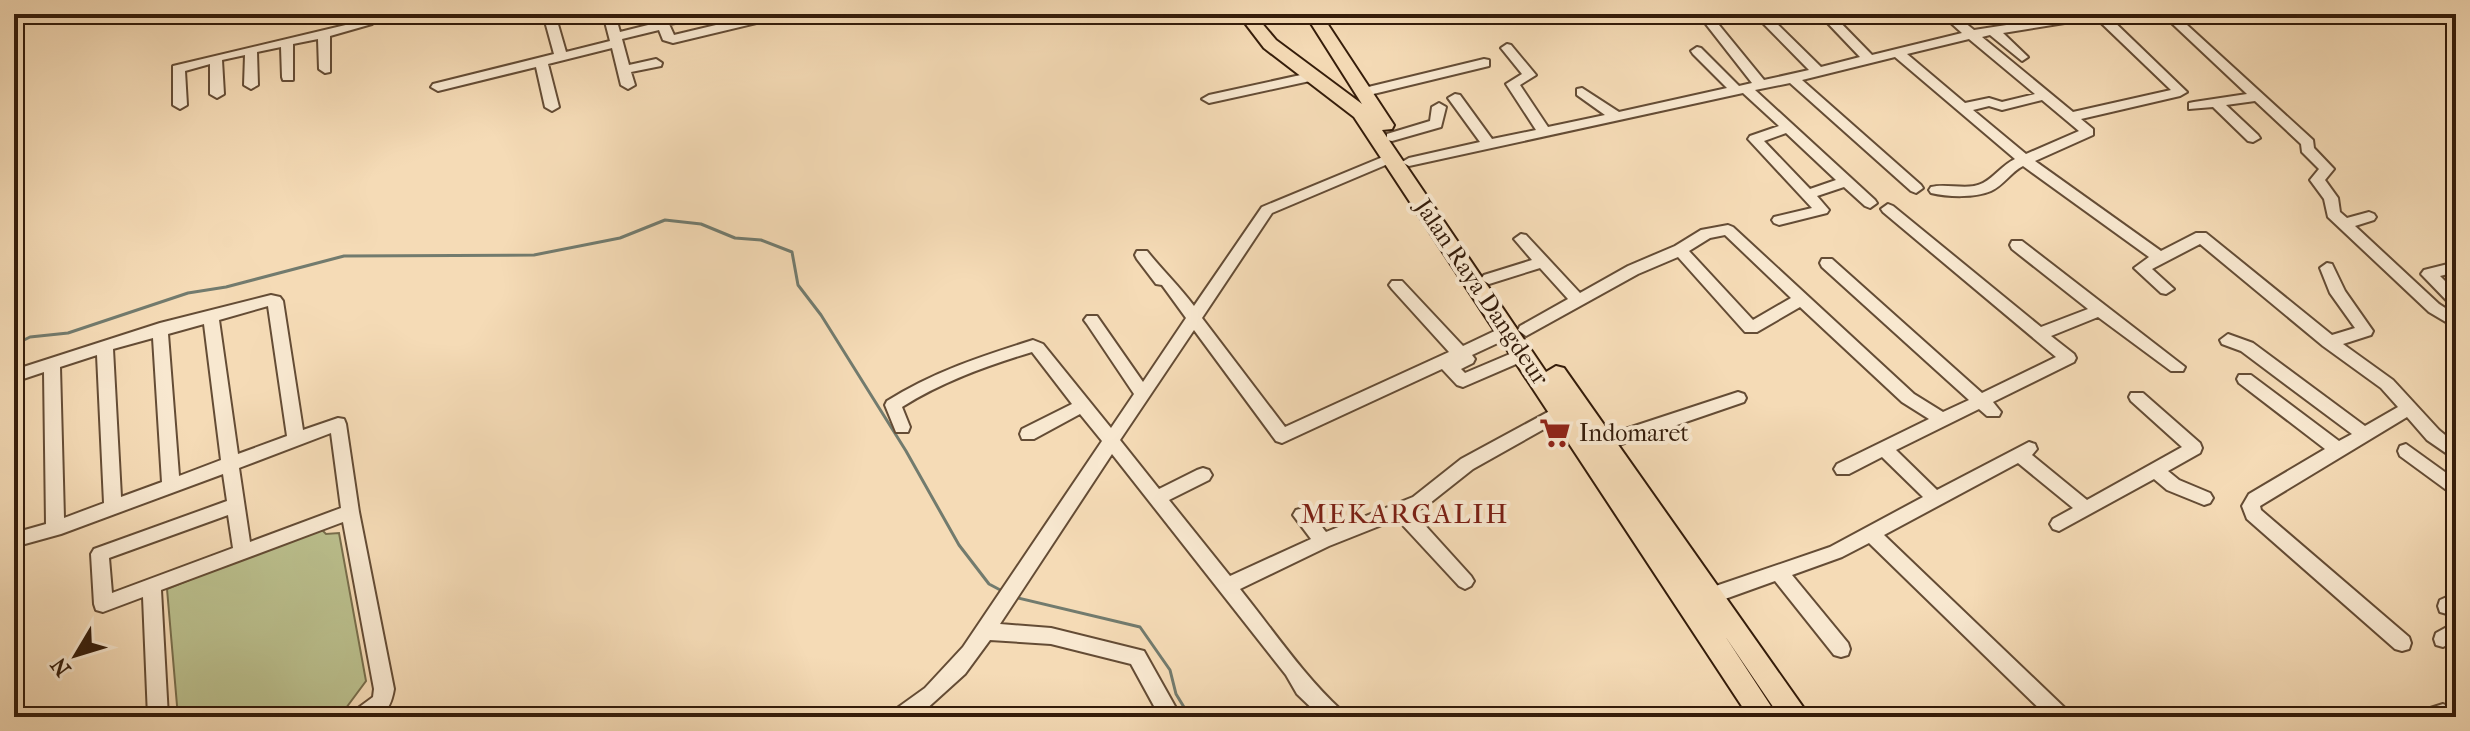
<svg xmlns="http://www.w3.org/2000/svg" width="2470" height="731" font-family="'IM FELL French Canon',serif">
<rect width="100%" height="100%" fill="#f5dbb6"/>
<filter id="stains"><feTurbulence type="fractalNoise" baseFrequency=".0025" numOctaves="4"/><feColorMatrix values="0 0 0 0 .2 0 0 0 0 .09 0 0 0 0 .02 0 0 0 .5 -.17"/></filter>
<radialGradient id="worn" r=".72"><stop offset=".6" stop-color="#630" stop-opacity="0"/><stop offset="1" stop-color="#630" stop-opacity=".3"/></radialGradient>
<polygon fill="#bbc08e" stroke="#786e4c" stroke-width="2" points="319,527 326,534 339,533 366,681 346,708 327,717 178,717 167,589"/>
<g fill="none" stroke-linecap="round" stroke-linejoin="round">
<g stroke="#727b6e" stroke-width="3">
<polyline points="14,345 30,337 68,333 188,293 226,287 344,256 534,255 620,238 665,220 701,224 735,238 761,240 792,252 798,285 821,315 906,451 959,545 989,584 1004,592"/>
<polyline points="1014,597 1140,627 1170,670 1176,694 1190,717"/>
<polyline points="2443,717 2456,713"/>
</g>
<defs>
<g id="minor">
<polygon points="335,14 349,14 343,18"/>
<polygon points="362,14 374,14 372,24 330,36 330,72 325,73 319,69 318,39 293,44 293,80 283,80 282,77 281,47 257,52 258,85 251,89 244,85 245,55 222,60 224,94 217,98 210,94 210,64 185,71 187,105 180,109 173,105 173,66 354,23 362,19"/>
<polygon points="543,14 555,14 566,52 610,41 603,14 615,14 620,32 656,23 654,14 666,14 667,17 694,14 694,20 669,24 674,35 762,14 784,14 782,17 673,43 663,40 659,30 622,39 629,65 656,59 662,63 661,66 631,72 635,85 628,89 621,85 612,48 548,64 559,107 552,111 545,107 536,67 438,91 431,87 433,84 554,54"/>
<polygon points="631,14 653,14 647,18 632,19"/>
<path d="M1698 14H1710L1764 80 1809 70 1754 14H1767L1821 67 1860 57 1819 14H1832L1872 55 1962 33 1941 14H1954L1974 30 2077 14H2106L2187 92 2180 96 2081 119 2093 129V135L2035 161 2161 251 2196 233H2206L2332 335 2355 328 2330 293 2320 268 2327 263 2332 264 2345 291 2373 331 2371 335 2343 344 2393 380 2439 430 2456 444V460L2427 440 2407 417 2260 506 2261 510 2409 637 2411 643 2409 649 2402 651 2395 649 2247 519 2242 506 2249 494 2325 449 2239 383 2237 379 2239 375H2251L2339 441 2352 434 2241 351 2222 344 2220 340 2228 334 2253 343 2365 426 2398 407 2381 388 2323 346 2200 244 2152 269 2174 289 2166 294 2161 293 2134 268 2149 257 2023 166C2011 172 2004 185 1991 191 1975 198 1948 197 1931 193L1929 190 1931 187C1947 183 1968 191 1983 183 1995 177 2002 165 2015 159L1895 57 1802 80 1921 185 1923 188 1916 193 1911 191 1790 83 1755 90 1875 200 1877 203 1870 208 1865 206 1844 187 1817 196 1829 210 1827 213 1779 225 1774 223 1772 220 1774 217 1812 208 1748 139 1750 136 1779 126 1743 93 1409 166 1402 162 1409 158 1480 142 1448 98 1455 94 1460 95 1492 139 1536 130 1506 84 1522 74 1501 48 1507 44 1511 45 1536 75 1520 85 1548 127 1605 115 1577 95V89L1582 88 1619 112 1727 88 1693 54 1691 51 1697 47 1701 48 1739 86 1752 83ZM2096 18 2171 90 2073 112 1982 37 1990 35 2022 61 2028 57 2003 33ZM1969 39 2035 94 2002 102 1989 98 1965 103 1907 54ZM2042 100 2079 131 2026 154 1973 110 1989 106 2002 110ZM1786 133 1836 180 1810 189 1764 141Z"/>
<polygon points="2162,14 2175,14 2313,140 2314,148 2334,169 2325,180 2338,198 2340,212 2347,218 2369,212 2374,214 2376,217 2374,220 2355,226 2439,304 2456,315 2456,328 2429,312 2328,217 2324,199 2310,180 2319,169 2302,152 2301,144 2255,101 2226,105 2258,135 2260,138 2253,142 2248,141 2213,107 2189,109 2189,103 2194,102 2247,94"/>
<polygon points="1484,59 1489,60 1489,66 1365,96 1358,92 1360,89"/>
<polygon points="1314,72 1320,76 1319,79 1209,103 1202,99 1209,95"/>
<polygon points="1439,103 1446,107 1441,127 1392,141 1387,140 1387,134 1430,121 1432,107"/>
<path d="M1390 154 1395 155 1397 158 1395 161 1272 213 1202 318 1285 427 1449 352 1392 289 1389 285 1392 281H1402L1463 346 1503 327H1515L1517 331 1515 335 1472 355 1475 359 1473 363 1461 369 1465 373 1524 348 1530 350 1532 354 1530 358 1463 387 1457 385 1442 369 1282 443 1276 441 1194 330 1120 440 1159 489 1197 470 1203 468 1209 470 1212 475 1209 480 1169 500 1230 576 1311 539 1293 515 1296 510C1310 505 1318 522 1326 532L1413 497 1461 459 1557 407H1569L1571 411 1569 415 1473 469 1425 507 1413 512 1471 576 1474 581 1471 586 1465 589 1459 586 1397 519 1329 546 1240 589C1273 630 1303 675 1342 711L1345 717H1321L1297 694 1286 675 1112 454 1000 624 1051 628 1144 651 1181 717H1160L1131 664 1051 644 990 640 965 674 923 712 916 717H890L893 711 925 688 963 647 1102 441 1080 414 1034 439H1022L1020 434 1022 429 1072 404 1032 352C986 366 942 382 902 407L910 427 908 432H896L885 405 887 401C933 372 982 356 1033 340L1043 344 1111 428 1134 394 1087 324 1084 320 1087 316H1097L1143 382 1186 318 1162 285 1156 284 1137 259 1135 255 1137 251H1147C1163 271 1179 286 1194 306L1262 207Z"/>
<path d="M1888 204 1893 206 2041 327 2088 309 2012 249 2010 245 2012 241H2022L2185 367 2183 371H2171L2098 317 2051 336 2074 354 2076 358 2074 362 1993 402 2001 412 1999 416H1987L1979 409 1896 450 1937 490 2029 442 2035 444 2037 449 2032 455 2087 500 2182 447 2131 401 2129 397 2131 393H2143L2200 443 2202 448 2200 453 2168 471 2179 480 2210 493 2213 498 2210 503 2204 505 2167 490 2154 479 2059 531 2053 529 2050 524 2053 519 2073 508 2018 463 1884 535 2068 711 2071 717H2048L1869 543 1842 557 1792 575 1848 643 1850 649 1848 655 1841 657 1834 655 1775 581 1711 604 1704 602 1702 596 1704 590 1830 547 1923 497 1882 457 1849 474H1837L1834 469 1837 464 1929 419 1902 402 1800 307 1757 332H1745L1678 257 1638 274 1526 336 1518 330 1520 326 1568 299 1540 268 1489 284 1481 279 1484 275 1532 260 1514 239 1521 234 1526 235 1580 293 1628 266 1675 246 1701 230 1728 225 1733 227 1914 394 1943 412 1969 400 1822 267 1820 263 1822 259H1832L1982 393 2056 357 1883 212 1881 209ZM1725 235 1791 298 1753 320 1689 251 1710 238Z"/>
<polygon points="2456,262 2456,272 2440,276 2456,292 2456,306 2451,305 2421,274 2424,270"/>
<path d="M271 295 280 297 283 301 303 430 338 418 344 419 346 424 359 512 394 689C389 719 377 717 351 717L354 711 373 697 374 689 343 522 161 590 168 717H148L143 597 103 612 96 610 94 604 91 554 94 549 227 501 223 474 61 534 14 547V533L46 524 44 372 14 382V370L160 323ZM268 306 287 436 238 454 219 320ZM204 324 221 460 179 476 168 334ZM153 338 162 482 121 497 113 349ZM97 355 104 503 64 518 60 367ZM331 433 341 508 250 542 239 468ZM228 515 233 548 112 593 109 558Z"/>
<polygon points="1738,392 1744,394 1746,398 1744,402 1604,450 1598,448 1596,443 1598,438"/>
<polygon points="2406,444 2456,480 2456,497 2400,456 2398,451 2400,446"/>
<polygon points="2456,593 2456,610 2447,614 2440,612 2438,606 2440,600"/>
<polygon points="2456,622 2456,640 2443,647 2436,645 2434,639 2436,633"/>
<polygon points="2443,704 2450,707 2453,713 2451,717 2418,717 2421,711"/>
</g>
<polygon id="highway" points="1238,14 1254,14 1276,40 1362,104 1305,14 1321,14 1394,125 1392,129 1382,130 1546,372 1556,366 1564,368 1810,717 1780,717 1725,636 1778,717 1749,717 1354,117 1264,48"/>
</defs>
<use href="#minor" stroke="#644c35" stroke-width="4"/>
<use href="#highway" stroke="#341c0a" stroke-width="4"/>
<use href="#minor" fill="#f8e8d0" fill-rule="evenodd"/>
<use href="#highway" fill="#f5dbb6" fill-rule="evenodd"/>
</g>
<defs>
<symbol id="supermarket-bare" viewBox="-9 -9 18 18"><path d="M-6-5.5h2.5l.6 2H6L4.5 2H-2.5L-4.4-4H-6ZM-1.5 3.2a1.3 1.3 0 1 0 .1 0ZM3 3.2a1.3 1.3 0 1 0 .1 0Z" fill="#8f2418" stroke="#f8e8d0" stroke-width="2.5" paint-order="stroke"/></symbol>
</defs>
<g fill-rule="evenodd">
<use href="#supermarket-bare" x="1533" y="411" width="44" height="44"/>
</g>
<g text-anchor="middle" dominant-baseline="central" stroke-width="8" stroke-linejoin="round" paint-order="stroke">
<g font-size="24" fill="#341c0a" stroke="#f8e8d0">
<text transform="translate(1482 292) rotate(56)">Jalan Raya Dangdeur</text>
</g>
<g font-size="24" fill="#341c0a" stroke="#f8e8d0" text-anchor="start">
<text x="1579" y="433">Indomaret</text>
</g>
<g font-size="28" letter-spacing="2" fill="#7a1f14" stroke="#f8e8d0">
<text x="1405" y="513">MEKARGALIH</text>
</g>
</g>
<rect width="2470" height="731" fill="none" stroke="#f5dbb6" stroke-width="48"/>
<rect x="16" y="16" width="2438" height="699" fill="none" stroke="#341c0a" stroke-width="4"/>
<rect x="24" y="24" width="2422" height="683" fill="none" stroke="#341c0a" stroke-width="2"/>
<g transform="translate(76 655) rotate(232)" stroke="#f8e8d0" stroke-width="6" paint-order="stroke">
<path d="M0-6L14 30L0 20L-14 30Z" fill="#341c0a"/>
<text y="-12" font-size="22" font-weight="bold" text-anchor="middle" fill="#341c0a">N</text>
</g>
<rect width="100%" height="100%" filter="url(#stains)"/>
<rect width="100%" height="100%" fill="url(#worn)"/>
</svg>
